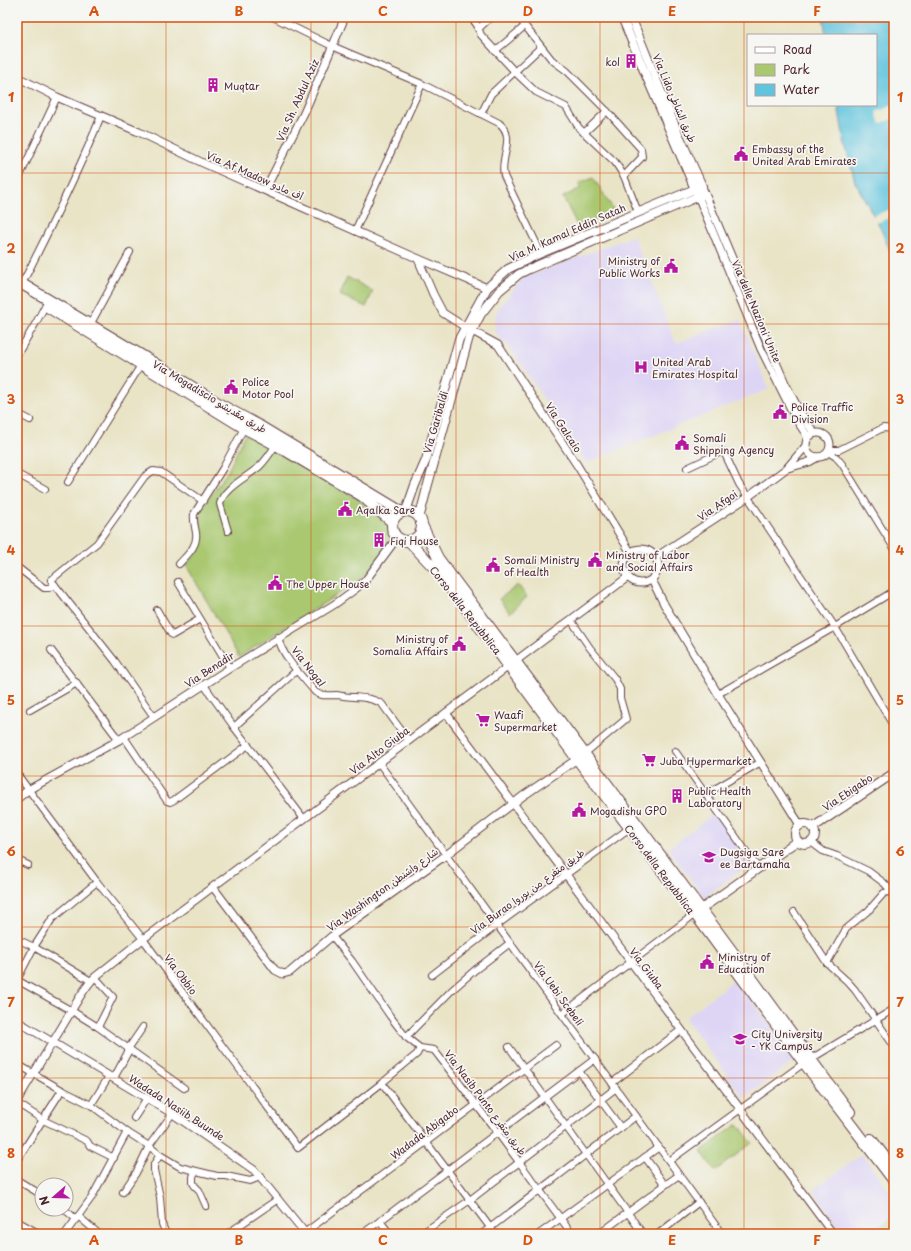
<svg xmlns="http://www.w3.org/2000/svg" width="911" height="1251" font-family="'Playpen Sans','Playpen Sans Arabic',sans-serif">
<rect width="100%" height="100%" fill="#f6f6f2"/>
<filter id="ink" filterUnits="userSpaceOnUse"><feTurbulence type="fractalNoise" baseFrequency=".025" numOctaves="2"/><feDisplacementMap in="SourceGraphic" scale="8" xChannelSelector="R" yChannelSelector="G"/><feConvolveMatrix kernelMatrix="1 2 1 2 8 2 1 2 1" color-interpolation-filters="sRGB"/></filter>
<filter id="wash" filterUnits="userSpaceOnUse"><feTurbulence type="fractalNoise" baseFrequency=".012" numOctaves="4" result="noise"/><feDisplacementMap in="SourceGraphic" scale="16" xChannelSelector="R" yChannelSelector="G"/><feGaussianBlur stdDeviation="0.9" result="paint"/><feColorMatrix in="noise" values="0 0 0 0 0 0 0 0 0 0 0 0 0 0 0 0 0 1.4 0 .05"/><feComposite in="paint" operator="in"/></filter>
<g filter="url(#wash)">
<rect width="100%" height="100%" fill="#e9e4c6"/>
<g fill="#ded5f5">
<polygon points="633,236 676,343 740,319 769,389 586,463 509,346 502,341 495,331 494,320 499,307 522,279"/>
<polygon points="714,813 750,864 704,897 668,849"/>
<polygon points="735,979 796,1060 744,1098 685,1018"/>
<polygon points="862,1154 894,1197 894,1234 844,1234 813,1190"/>
</g>
<g fill="#a9c870" stroke="#7a744e">
<polygon points="593,177 615,212 578,227 563,197 581,188 579,183"/>
<polygon points="347,277 373,291 366,307 340,295"/>
<polygon points="245,434 358,499 388,526 392,537 368,573 357,582 239,657 186,565 196,555 200,545 199,525 201,512 206,502 228,471"/>
<polygon points="518,585 527,597 510,613 499,599"/>
<polygon points="738,1124 752,1143 715,1171 701,1151"/>
<polygon points="894,1216 894,1234 882,1233 880,1228 881,1226"/>
</g>
<polygon fill="#60c4de" stroke="#557284" points="823,17 894,17 894,261 880,227 855,182 844,140 838,105 876,105 876,35 826,35"/>
<g fill="#e9e4c6">
<polygon points="894,105 894,118 880,124 876,112"/>
<polygon points="894,208 894,216 876,223 872,216"/>
</g>
</g>
<g filter="url(#ink)">
<g fill="none" stroke-linecap="round" stroke-linejoin="round">
<defs>
<g id="minor">
<path d="M273 17 332 46 422 84 499 123C517 137 499 157 504 176L541 253"/>
<polyline points="471,17 477,25 481,35 515,72 536,92 566,107 579,128 615,162 624,176 638,212"/>
<polyline points="518,17 552,60 567,71 607,111 641,149 642,157 624,176"/>
<polyline points="478,29 491,17"/>
<polyline points="495,51 525,26"/>
<polyline points="481,114 491,94 541,47"/>
<polyline points="584,133 607,111"/>
<polyline points="17,182 57,97"/>
<polyline points="355,231 422,84"/>
<path d="M22 284C50 229 78 173 101 116"/>
<polyline points="90,325 130,252"/>
<polyline points="17,355 37,321 48,300"/>
<polyline points="17,413 30,420"/>
<polyline points="829,450 839,450 883,428 894,429"/>
<polyline points="828,452 836,457 842,464 894,548"/>
<polyline points="687,468 721,452 724,452 739,484 835,627 894,727"/>
<polyline points="17,474 45,489"/>
<polyline points="68,482 141,365"/>
<path d="M228 531 220 504C223 488 249 476 260 466 267 459 272 451 277 443"/>
<path d="M179 564C187 555 198 546 196 533 195 526 193 521 194 514L223 468 244 428"/>
<polyline points="17,567 44,588 49,588 55,585"/>
<polyline points="178,582 230,668"/>
<polyline points="157,610 171,634 173,635 200,619"/>
<polyline points="571,620 590,648 615,679 620,689 620,698 626,719 583,755"/>
<path d="M278 637C282 657 303 677 315 692 322 697 329 695 337 695 343 696 348 697 354 697 364 698 373 698 382 704L409 741"/>
<polyline points="51,650 119,740"/>
<polyline points="204,685 234,727 304,819"/>
<polyline points="718,694 835,627 894,591"/>
<polyline points="30,710 77,683"/>
<polyline points="154,717 115,661 51,580 97,543 145,476 153,471 161,472 203,501"/>
<polyline points="234,727 297,670"/>
<polyline points="124,737 167,801 170,802 174,800 248,745"/>
<polyline points="675,751 758,868"/>
<polyline points="379,763 722,1234"/>
<polyline points="17,774 97,882 143,939 298,1148 382,1083 417,1054 420,1048"/>
<polyline points="706,794 761,762"/>
<polyline points="811,842 823,851 837,856 868,871 884,883 893,893"/>
<polyline points="17,860 28,865"/>
<polyline points="794,912 827,963 848,982 855,990 894,1046"/>
<polyline points="332,936 352,961 390,1016 406,1037 420,1048 434,1050 497,1132 572,1234"/>
<polyline points="17,939 34,947 91,981"/>
<polyline points="827,963 846,929 869,910 884,893 894,891"/>
<polyline points="432,975 497,925 631,827"/>
<polyline points="95,977 113,997 98,1027"/>
<polyline points="17,980 72,1011 98,1027 184,1088"/>
<polyline points="17,980 34,947 52,919 97,882"/>
<polyline points="562,1014 695,914"/>
<polyline points="406,1037 452,990 475,970 510,943"/>
<polyline points="509,1047 643,1234"/>
<polyline points="128,1049 143,1027"/>
<polyline points="17,1064 62,1090 91,1105 127,1132 149,1146 160,1155 180,1167 217,1176 226,1176 250,1181 260,1177"/>
<polyline points="579,1071 621,1128"/>
<polyline points="114,1078 129,1050"/>
<polyline points="382,1083 495,1234"/>
<polyline points="612,1083 681,1030"/>
<polyline points="17,1103 43,1120 87,1141 90,1146 114,1158"/>
<polyline points="91,1105 109,1076"/>
<polyline points="134,1118 147,1098"/>
<polyline points="160,1155 154,1164 154,1170 160,1197 162,1224 166,1234"/>
<polyline points="645,1157 665,1185 679,1175"/>
<polyline points="17,1160 62,1090"/>
<polyline points="669,1161 804,1063 894,1009"/>
<polyline points="195,1171 193,1177 193,1183 195,1186 199,1190 206,1206"/>
<polyline points="17,1180 42,1195"/>
<polyline points="123,1192 136,1173 149,1146 172,1114"/>
<polyline points="64,1209 76,1219"/>
<polyline points="78,1216 99,1234"/>
<polyline points="17,1221 40,1234"/>
<polyline points="380,1221 595,1059"/>
<polyline points="65,1234 92,1197 127,1132"/>
<polyline points="227,1234 278,1199"/>
<polyline points="303,1234 556,1045"/>
<polyline points="362,1234 380,1221 390,1234"/>
<polyline points="421,1234 470,1200 616,1088"/>
<polyline points="482,1234 636,1116"/>
<polyline points="539,1234 659,1147"/>
<polyline points="599,1234 665,1185"/>
<polyline points="658,1234 699,1202"/>
</g>
<g id="tertiary">
<polyline points="17,77 57,97 139,132 203,163 412,256 487,288"/>
<polyline points="703,189 768,344 785,383 800,412 814,433"/>
<polyline points="265,190 304,113 345,17"/>
<polyline points="696,191 761,349 796,419 806,434 807,438"/>
<polyline points="418,259 433,294 443,313 465,327 498,345 577,465 631,553"/>
<circle cx="818" cy="445" r="12"/>
<polyline points="788,468 809,462 818,457"/>
<circle cx="641" cy="566" r="17"/>
<polyline points="656,557 748,497 787,468 805,447"/>
<polyline points="652,580 664,604 718,694 800,825"/>
<polyline points="446,713 833,1234"/>
<polyline points="17,799 28,790 119,740 230,668 335,604 354,590 365,581 397,538"/>
<polyline points="213,887 275,970 283,974 290,972 332,936 446,855 523,796 580,757"/>
<polyline points="17,1021 173,1114 254,1170 306,1234"/>
<path d="M17 1101C33 1074 50 1047 66 1020 74 1007 84 987 95 977L143 939 628 577"/>
</g>
<g id="secondary">
<polyline points="622,17 645,73 695,189"/>
<polyline points="406,511 415,485 426,460 459,339 487,288 508,269 541,253 702,186 677,131 631,17"/>
<polyline points="419,519 427,488 469,337 481,314 499,291 519,274 529,269 704,194"/>
<circle cx="805" cy="834" r="10"/>
<polyline points="812,828 894,773"/>
<polyline points="697,912 797,841"/>
</g>
<g id="trunk">
<polyline points="17,281 141,355 223,406 258,425 402,512"/>
<polyline points="49,308 244,428 276,445 362,496 392,522"/>
<circle cx="407" cy="526" r="15"/>
<path d="M421 523 438 558C525 675 612 792 700 908 751 975 799 1045 850 1112"/>
<polyline points="409,541 436,570 462,603 577,759 695,914 804,1063 894,1181"/>
<polyline points="871,1139 894,1169"/>
</g>
</defs>
<use href="#minor" stroke="#623d42" stroke-width="8"/>
<use href="#tertiary" stroke="#623d42" stroke-width="9"/>
<use href="#secondary" stroke="#623d42" stroke-width="10"/>
<use href="#trunk" stroke="#623d42" stroke-width="12"/>
<use href="#minor" stroke="#fff" stroke-width="6"/>
<use href="#tertiary" stroke="#fff" stroke-width="7"/>
<use href="#secondary" stroke="#fff" stroke-width="8"/>
<use href="#trunk" stroke="#fff" stroke-width="10"/>
</g>
</g>
<path fill="none" stroke="#d8530f" stroke-width="1" stroke-opacity="0.55" d="M166 17V1234M311 17V1234M456 17V1234M600 17V1234M744 17V1234M17 173H894M17 324H894M17 475H894M17 626H894M17 776H894M17 927H894M17 1078H894"/>
<defs>
<symbol id="building-bare" viewBox="-9 -9 18 18"><path d="M-4-6H4V6H1V3H-1V6H-4ZM-2.5-4.3h1.7v1.8h-1.7ZM.8-4.3h1.7v1.8H.8ZM-2.5-1h1.7V.8h-1.7ZM.8-1h1.7V.8H.8Z" fill="#b5179e" stroke="#f6f6f2" stroke-width="2.5" paint-order="stroke"/></symbol>
<symbol id="civic-bare" viewBox="-9 -9 18 18"><path d="M-.6-6.5H3V-4.5H.6V-3L4-1V1h2V6H-6V1h2V-1L-.6-3ZM-1.2 2.5V6h2.4V2.5Z" fill="#b5179e" stroke="#f6f6f2" stroke-width="2.5" paint-order="stroke"/></symbol>
<symbol id="hospital-bare" viewBox="-9 -9 18 18"><path d="M-5-5h3v3.5h4V-5h3V5h-3V1.5h-4V5h-3Z" fill="#b5179e" stroke="#f6f6f2" stroke-width="2.5" paint-order="stroke"/></symbol>
<symbol id="supermarket-bare" viewBox="-9 -9 18 18"><path d="M-6-5.5h2.5l.6 2H6L4.5 2H-2.5L-4.4-4H-6ZM-1.5 3.2a1.3 1.3 0 1 0 .1 0ZM3 3.2a1.3 1.3 0 1 0 .1 0Z" fill="#b5179e" stroke="#f6f6f2" stroke-width="2.5" paint-order="stroke"/></symbol>
<symbol id="school-bare" viewBox="-9 -9 18 18"><path d="M0-5L7-2L0 1L-7-2ZM-4 1L0 2.5L4 1V4Q0 6-4 4Z" fill="#b5179e" stroke="#f6f6f2" stroke-width="2.5" paint-order="stroke"/></symbol>
<symbol id="university-bare" viewBox="-9 -9 18 18"><path d="M0-5L7-2L0 1L-7-2ZM-4 1L0 2.5L4 1V4Q0 6-4 4Z" fill="#b5179e" stroke="#f6f6f2" stroke-width="2.5" paint-order="stroke"/></symbol>
</defs>
<g fill-rule="evenodd">
<use href="#building-bare" x="621" y="51" width="20" height="20"/>
<use href="#building-bare" x="203" y="75" width="20" height="20"/>
<use href="#civic-bare" x="731" y="144" width="20" height="20"/>
<use href="#civic-bare" x="661" y="256" width="20" height="20"/>
<use href="#hospital-bare" x="631" y="357" width="20" height="20"/>
<use href="#civic-bare" x="221" y="377" width="20" height="20"/>
<use href="#civic-bare" x="770" y="402" width="20" height="20"/>
<use href="#civic-bare" x="672" y="433" width="20" height="20"/>
<use href="#civic-bare" x="335" y="499" width="20" height="20"/>
<use href="#building-bare" x="369" y="530" width="20" height="20"/>
<use href="#civic-bare" x="585" y="550" width="20" height="20"/>
<use href="#civic-bare" x="483" y="555" width="20" height="20"/>
<use href="#civic-bare" x="265" y="573" width="20" height="20"/>
<use href="#civic-bare" x="449" y="634" width="20" height="20"/>
<use href="#supermarket-bare" x="473" y="710" width="20" height="20"/>
<use href="#supermarket-bare" x="639" y="750" width="20" height="20"/>
<use href="#building-bare" x="667" y="786" width="20" height="20"/>
<use href="#civic-bare" x="569" y="800" width="20" height="20"/>
<use href="#school-bare" x="699" y="847" width="20" height="20"/>
<use href="#civic-bare" x="697" y="952" width="20" height="20"/>
<use href="#university-bare" x="730" y="1029" width="20" height="20"/>
</g>
<g text-anchor="middle" dominant-baseline="central" stroke-width="3.5" stroke-linejoin="round" paint-order="stroke">
<g font-size="10" fill="#4a1f2b" stroke="#f6f6f2" text-anchor="start">
<text x="620" y="61" text-anchor="end">kol</text>
<text x="224" y="85">Muqtar</text>
<text x="752" y="148">Embassy of the<tspan x="752" dy="12">United Arab Emirates</tspan></text>
<text x="660" y="260" text-anchor="end">Ministry of<tspan x="660" dy="12">Public Works</tspan></text>
<text x="652" y="361">United Arab<tspan x="652" dy="12">Emirates Hospital</tspan></text>
<text x="242" y="381">Police<tspan x="242" dy="12">Motor Pool</tspan></text>
<text x="791" y="406">Police Traffic<tspan x="791" dy="12">Division</tspan></text>
<text x="693" y="437">Somali<tspan x="693" dy="12">Shipping Agency</tspan></text>
<text x="356" y="509">Aqalka Sare</text>
<text x="390" y="540">Fiqi House</text>
<text x="606" y="554">Ministry of Labor<tspan x="606" dy="12">and Social Affairs</tspan></text>
<text x="504" y="559">Somali Ministry<tspan x="504" dy="12">of Health</tspan></text>
<text x="286" y="583">The Upper House</text>
<text x="448" y="638" text-anchor="end">Ministry of<tspan x="448" dy="12">Somalia Affairs</tspan></text>
<text x="494" y="714">Waafi<tspan x="494" dy="12">Supermarket</tspan></text>
<text x="660" y="760">Juba Hypermarket</text>
<text x="688" y="790">Public Health<tspan x="688" dy="12">Laboratory</tspan></text>
<text x="590" y="810">Mogadishu GPO</text>
<text x="720" y="851">Dugsiga Sare<tspan x="720" dy="12">ee Bartamaha</tspan></text>
<text x="718" y="956">Ministry of<tspan x="718" dy="12">Education</tspan></text>
<text x="751" y="1033">City University<tspan x="751" dy="12">- YK Campus</tspan></text>
</g>
<g font-size="10" fill="#4a1f2b" stroke="#f6f6f2">
<text transform="translate(675 98) rotate(67)">Via Lido طريق الشاطئ</text>
<text transform="translate(297 100) rotate(-66)">Via Sh. Abdul Aziz</text>
<text transform="translate(255 175) rotate(24)">Via Af Madow أف مادو</text>
<text transform="translate(567 232) rotate(-24)">Via M. Kamal Eddin Satah</text>
<text transform="translate(757 311) rotate(67)">Via delle Nazioni Unite</text>
<text transform="translate(210 396) rotate(31)">Via Mogadiscio طريق مقديشو</text>
<text transform="translate(435 422) rotate(-74)">Via Garibaldi</text>
<text transform="translate(564 427) rotate(57)">Via Galcaio</text>
<text transform="translate(717 505) rotate(-34)">Via Afgoi</text>
<text transform="translate(466 610) rotate(52)">Corso della Repubblica</text>
<text transform="translate(309 666) rotate(52)">Via Nogal</text>
<text transform="translate(209 669) rotate(-33)">Via Benadir</text>
<text transform="translate(379 750) rotate(-37)">Via Alto Giuba</text>
<text transform="translate(847 792) rotate(-34)">Via Ebigabo</text>
<text transform="translate(660 869) rotate(53)">Corso della Repubblica</text>
<text transform="translate(382 889) rotate(-36)">Via Washington شارع واشنطن</text>
<text transform="translate(527 891) rotate(-36)">Via Burao طريق متفرع من بوروا</text>
<text transform="translate(647 968) rotate(53)">Via Giuba</text>
<text transform="translate(181 974) rotate(53)">Via Obbio</text>
<text transform="translate(559 993) rotate(54)">Via Uebi Scebeli</text>
<text transform="translate(486 1102) rotate(53)">Via Nasib Punto طريق متفرع</text>
<text transform="translate(177 1107) rotate(33)">Wadada Nasiib Buunde</text>
<text transform="translate(424 1132) rotate(-37)">Wadada Abigabo</text>
</g>
</g>
<rect width="911" height="1251" fill="none" stroke="#f6f6f2" stroke-width="44"/>
<rect x="747" y="34" width="130" height="72" fill="#f6f6f2" stroke="#b1a0a2"/>
<rect x="755" y="47" width="20" height="6" fill="#ffffff" stroke="#b1a0a2"/>
<text x="783" y="54" font-size="12" fill="#4a1f2b">Road</text>
<rect x="755" y="64" width="20" height="12" fill="#a9c870" stroke="#b1a0a2"/>
<text x="783" y="74" font-size="12" fill="#4a1f2b">Park</text>
<rect x="755" y="84" width="20" height="12" fill="#60c4de" stroke="#b1a0a2"/>
<text x="783" y="94" font-size="12" fill="#4a1f2b">Water</text>
<g transform="translate(54 1197) rotate(250)"><circle r="19" fill="#f6f6f2" stroke="#b1a0a2"/>
<path d="M0-3L7 15L0 10L-7 15Z" fill="#b5179e"/>
<text y="-6" font-size="11" font-weight="bold" text-anchor="middle" fill="#4a1f2b">N</text>
</g>
<rect x="22" y="22" width="867" height="1207" fill="none" stroke="#d8530f" stroke-width="1.5"/>
<g font-size="13" text-anchor="middle" font-weight="bold" fill="#d8530f">
<text x="94" y="16">A</text>
<text x="239" y="16">B</text>
<text x="383" y="16">C</text>
<text x="528" y="16">D</text>
<text x="672" y="16">E</text>
<text x="817" y="16">F</text>
<text x="11" y="102">1</text>
<text x="900" y="102">1</text>
<text x="11" y="253">2</text>
<text x="900" y="253">2</text>
<text x="11" y="404">3</text>
<text x="900" y="404">3</text>
<text x="11" y="555">4</text>
<text x="900" y="555">4</text>
<text x="11" y="705">5</text>
<text x="900" y="705">5</text>
<text x="11" y="856">6</text>
<text x="900" y="856">6</text>
<text x="11" y="1007">7</text>
<text x="900" y="1007">7</text>
<text x="11" y="1158">8</text>
<text x="900" y="1158">8</text>
<text x="94" y="1245">A</text>
<text x="239" y="1245">B</text>
<text x="383" y="1245">C</text>
<text x="528" y="1245">D</text>
<text x="672" y="1245">E</text>
<text x="817" y="1245">F</text>
</g>
</svg>
